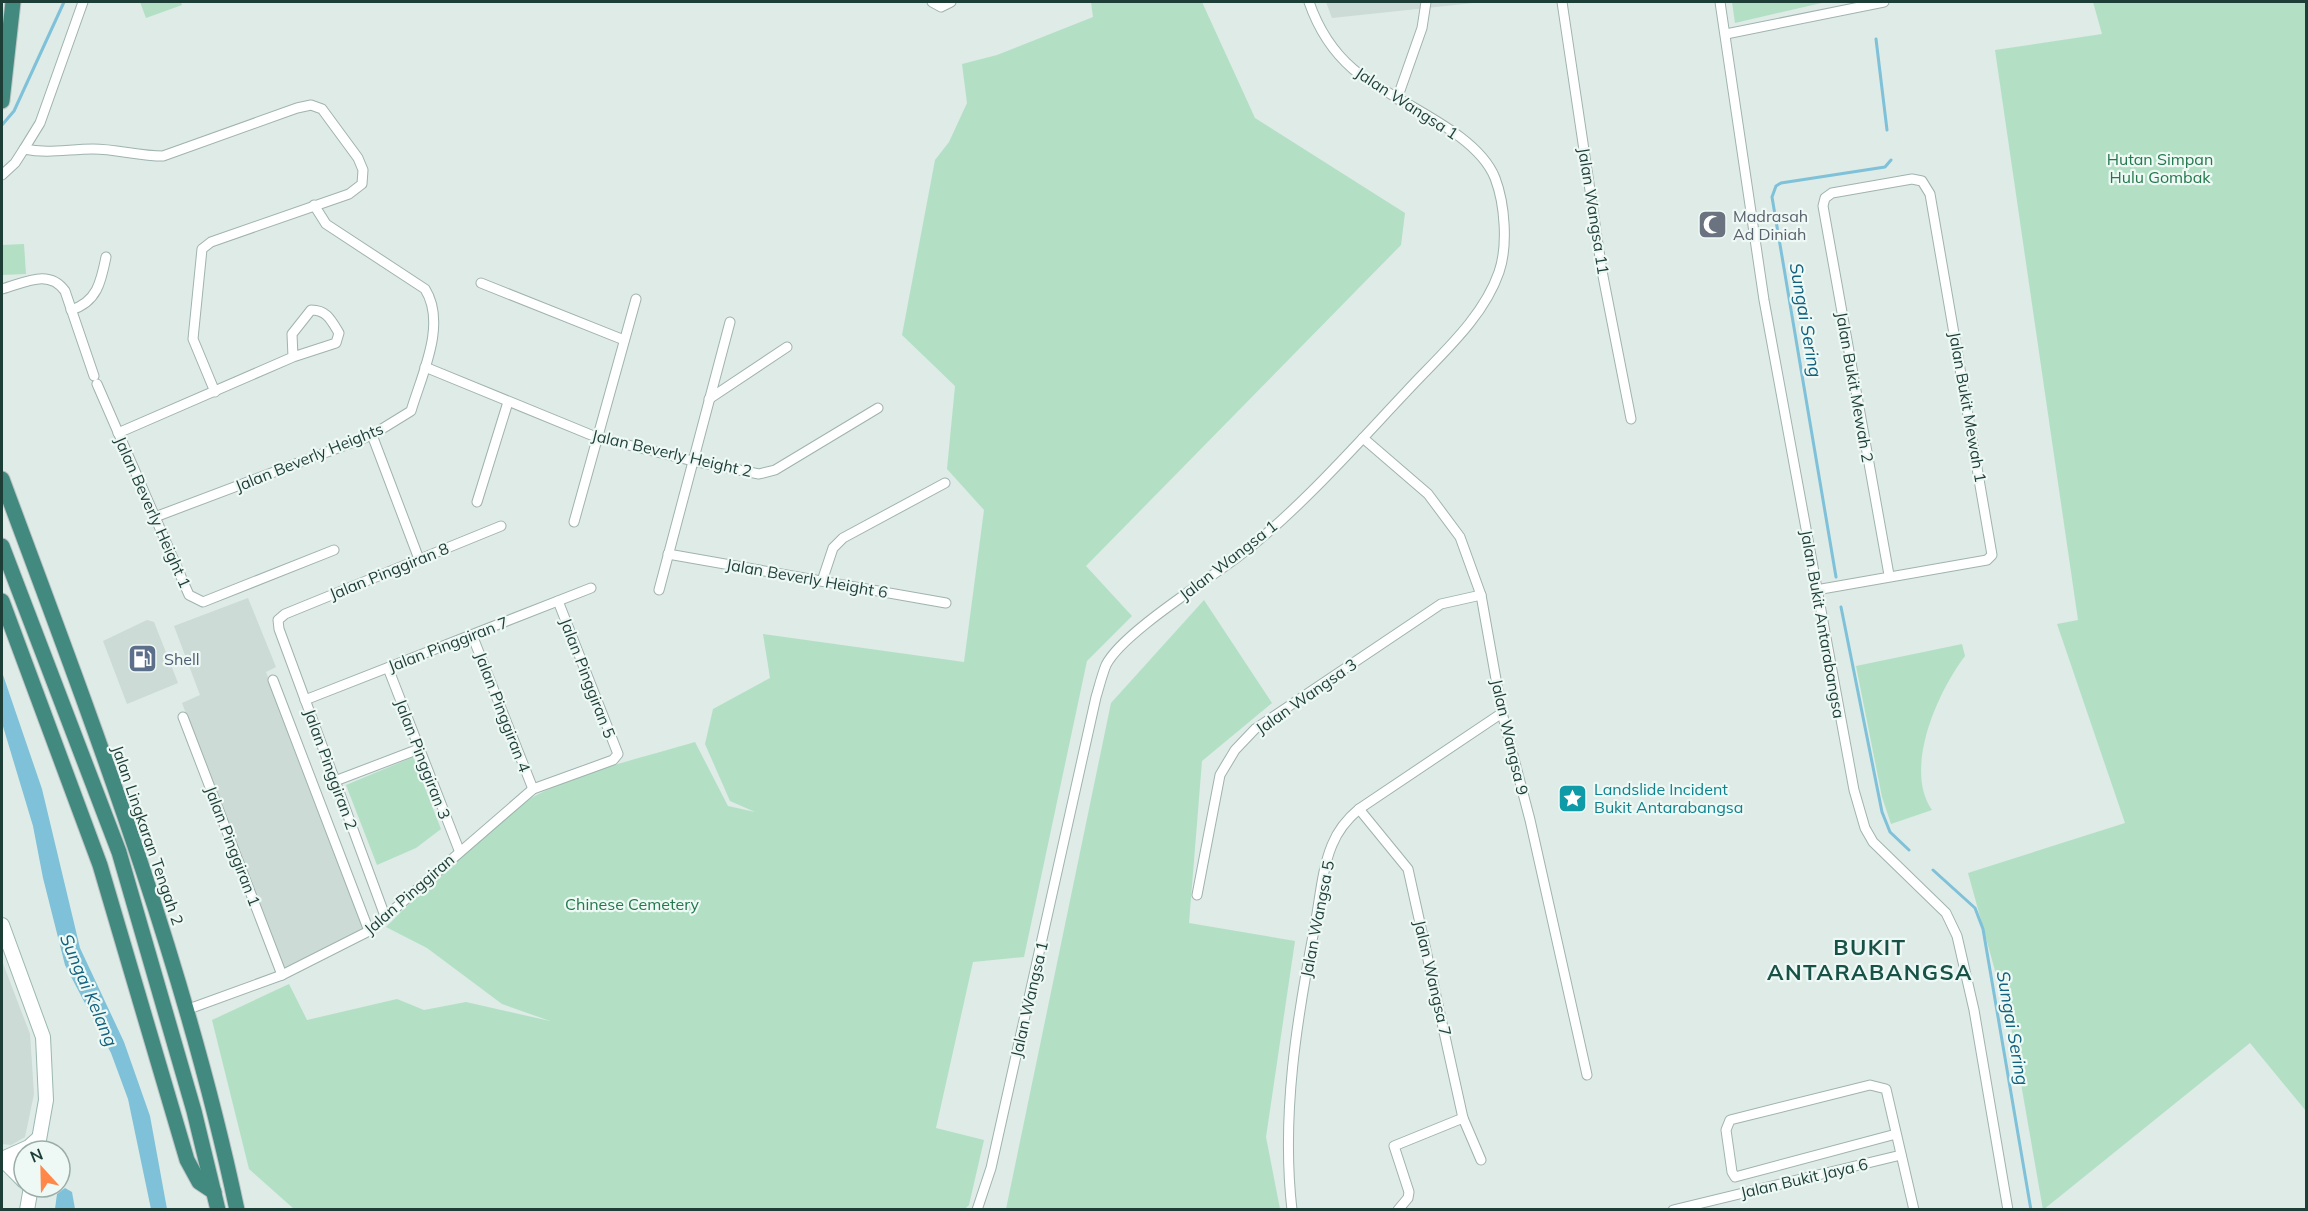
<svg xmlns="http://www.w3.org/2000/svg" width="2308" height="1211" font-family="Mulish,sans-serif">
<rect width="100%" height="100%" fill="#deebe7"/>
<g fill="#ccdbd6">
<polygon points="1326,2 1483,2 1332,18"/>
<polygon points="248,598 276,667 266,672 364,929 284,969 182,703 200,695 174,626"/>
<polygon points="147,620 154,622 178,683 127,704 103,641"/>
<polygon points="2,961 30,1034 34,1094 25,1137 11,1145 2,1144"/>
</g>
<g fill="#b3e0c4">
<polygon points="140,2 181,2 182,5 146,18"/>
<path d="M1091 2H1202L1255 118 1405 213 1401 245 1086 566 1132 616 1087 661 1024 957 973 962 936 1128 984 1140 969 1205 965 1209H294L249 1169 212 1020 289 984 307 1020 397 999 424 1010 466 1002 550 1021 502 1004 427 948 386 927C430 884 474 834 526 801 570 774 645 757 695 742L728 806 755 812 730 801 705 744 713 709 770 678 763 634 964 662 984 510 947 469 955 386 902 335 935 160 949 142 967 103 962 64 997 55 1093 17Z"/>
<polygon points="1732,2 1826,2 1735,23"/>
<polygon points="2093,2 2306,2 2306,1111 2250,1043 2043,1210 2012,1032 1968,873 2125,823 2057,624 2078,620 1995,50 2102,34"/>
<polygon points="24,244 26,274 2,275 2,245"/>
<polygon points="1204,600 1272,703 1202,761 1189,923 1295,941 1266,1137 1280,1209 1006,1209 1111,703"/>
<path d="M1962 644 1965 656C1938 691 1903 769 1932 810L1891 824 1882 797 1856 666Z"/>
<polygon points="413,757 441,829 416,848 377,865 346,785"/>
</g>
<g fill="#7ec1d8">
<polygon points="2,672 42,789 80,948 124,1042 150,1116 167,1209 151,1209 128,1099 111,1053 65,965 43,878 33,826 2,723"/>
<polygon points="65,1188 72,1192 75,1209 55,1209 57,1194"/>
</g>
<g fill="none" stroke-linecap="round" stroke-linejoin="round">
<g stroke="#7ec1d8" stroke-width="3">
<polyline points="1876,39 1887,130"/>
<polyline points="2,125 14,111 64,2"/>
<polyline points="1836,577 1772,197 1776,186 1781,183 1885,167 1891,160"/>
<polyline points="1841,607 1882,812 1890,832 1909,850"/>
<polyline points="1933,870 1975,908 1983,929 2031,1210"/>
</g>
<defs>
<g id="minor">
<polyline points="932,2 941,7 951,2"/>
<polyline points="1562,2 1602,271 1631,419"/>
<polyline points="1720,2 1764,300 1854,790 1865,828 1873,842 1946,913 1957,936 1974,1010 2008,1210"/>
<polyline points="1726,34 1884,2"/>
<polyline points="1397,99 1422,28 1426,2"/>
<polyline points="24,149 40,123 83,2"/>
<path d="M2 175 15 163 24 149C48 154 69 149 93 149 116 149 139 156 163 156L297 108 311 105 322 109 358 158 363 170 362 184 349 194 211 242 202 249 193 339 215 392"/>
<polyline points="481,283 624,340"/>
<path d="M2 289C24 283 49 268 65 291L94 376"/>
<path d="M71 310C97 302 101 282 106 257"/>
<polyline points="425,367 596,437 693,461 759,474 775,470 878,408"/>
<polyline points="97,384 189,595 203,602 334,550"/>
<polyline points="709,399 787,347"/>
<path d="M118 433 293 357 336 343 339 333C331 320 327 310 311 310L292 334 293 357"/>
<polyline points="372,435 419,559"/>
<polyline points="1363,438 1428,494 1460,537 1481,595 1502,713 1530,820 1587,1075"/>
<polyline points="477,502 508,402"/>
<path d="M155 517 372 435 411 411C422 374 447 324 425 289L326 224 314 205"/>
<polyline points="574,522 636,299"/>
<polyline points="668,554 946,603"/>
<polyline points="822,581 833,548 843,538 945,483"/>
<polyline points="659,590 730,322"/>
<polyline points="1816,590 1987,560 1992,555 1930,194 1922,181 1912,179 1832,193 1825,198 1823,206 1889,575"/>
<polyline points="472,635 533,789"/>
<polyline points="388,668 459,850"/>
<polyline points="273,680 369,931"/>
<polyline points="305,700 591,588"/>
<polyline points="183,717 282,975"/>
<polyline points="335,781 419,749"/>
<polyline points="1359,809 1408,869 1463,1118 1481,1160"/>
<polyline points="1197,895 1220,775 1235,750 1255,729 1441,604 1481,595"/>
<polyline points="385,916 279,629 278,620 285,614 501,526"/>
<polyline points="186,1010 282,975 369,931 533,789 613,760 618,754 558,601"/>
<polyline points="1896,1134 1735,1177 1732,1172 1726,1130 1730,1120 1870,1085 1886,1089 1914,1210"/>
<polyline points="4,1160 24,1162"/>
<path d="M977 1210 991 1168 1096 697C1099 687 1102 675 1106 665 1122 633 1208 580 1239 556 1298 511 1355 446 1406 392 1439 356 1483 319 1499 272 1508 246 1505 204 1495 178 1476 130 1392 102 1353 69 1331 50 1318 28 1309 2"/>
<path d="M1292 1210C1281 1115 1297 1018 1315 925 1320 899 1322 869 1332 845 1338 830 1347 819 1359 809L1502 713"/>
<polyline points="1398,1210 1408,1198 1409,1192 1394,1146 1463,1118"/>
<polyline points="1673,1210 1901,1155"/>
</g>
<g id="secondary">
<polyline points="2,925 43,1037 46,1100 37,1151"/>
<polyline points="24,1181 2,1159 29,1147 39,1138"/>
<polyline points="27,1210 31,1187"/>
</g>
<g id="trunk">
<polyline points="2,101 13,2"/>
<path d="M2 479C91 719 184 959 237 1210"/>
<polyline points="2,546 119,852 194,1111 218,1210"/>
<polyline points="2,601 100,865 187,1160 199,1182 214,1192"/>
</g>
</defs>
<use href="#minor" stroke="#a0b3af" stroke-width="11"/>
<use href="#secondary" stroke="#9bb8b1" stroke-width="16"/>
<use href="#trunk" stroke="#bbc5c3" stroke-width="17"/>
<use href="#minor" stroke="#fff" stroke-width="9"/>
<use href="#secondary" stroke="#fff" stroke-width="14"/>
<use href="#trunk" stroke="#428980" stroke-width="15"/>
</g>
<defs>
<symbol id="mosque-square" viewBox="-11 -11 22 22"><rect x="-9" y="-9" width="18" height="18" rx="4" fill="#6b7280" stroke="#eef8f4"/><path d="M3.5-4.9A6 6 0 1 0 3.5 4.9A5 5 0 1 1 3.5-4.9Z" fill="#fff"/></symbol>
<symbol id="fuel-square" viewBox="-11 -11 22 22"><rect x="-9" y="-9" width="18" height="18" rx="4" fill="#5c6f8a" stroke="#eef8f4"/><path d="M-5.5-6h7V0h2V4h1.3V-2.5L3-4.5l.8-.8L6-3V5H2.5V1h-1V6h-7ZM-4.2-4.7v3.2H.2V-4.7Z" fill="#fff"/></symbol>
<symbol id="sight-square" viewBox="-11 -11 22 22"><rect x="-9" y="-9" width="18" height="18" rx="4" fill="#0f9aa8" stroke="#eef8f4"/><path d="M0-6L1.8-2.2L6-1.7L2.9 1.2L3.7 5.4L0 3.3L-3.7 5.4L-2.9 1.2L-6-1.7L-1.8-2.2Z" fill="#fff"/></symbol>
</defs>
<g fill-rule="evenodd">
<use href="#mosque-square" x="1696" y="208" width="33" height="33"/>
<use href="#fuel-square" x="126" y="642" width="33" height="33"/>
<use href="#sight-square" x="1556" y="782" width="33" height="33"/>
</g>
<g text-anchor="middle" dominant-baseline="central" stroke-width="4.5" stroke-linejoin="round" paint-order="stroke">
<g font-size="16" fill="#1d3d37" stroke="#eef8f4">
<text transform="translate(1407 103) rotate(33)">Jalan Wangsa 1</text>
<text transform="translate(1594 211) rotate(81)">Jalan Wangsa 11</text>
<text transform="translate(1855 387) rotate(80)">Jalan Bukit Mewah 2</text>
<text transform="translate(1968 407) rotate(80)">Jalan Bukit Mewah 1</text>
<text transform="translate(672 453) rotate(13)">Jalan Beverly Height 2</text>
<text transform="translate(309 457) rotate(-22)">Jalan Beverly Heights</text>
<text transform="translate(153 512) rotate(66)">Jalan Beverly Height 1</text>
<text transform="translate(1228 560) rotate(-38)">Jalan Wangsa 1</text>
<text transform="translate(389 571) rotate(-22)">Jalan Pinggiran 8</text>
<text transform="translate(807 578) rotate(10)">Jalan Beverly Height 6</text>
<text transform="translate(1823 624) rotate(80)">Jalan Bukit Antarabangsa</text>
<text transform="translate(448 644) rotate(-21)">Jalan Pinggiran 7</text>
<text transform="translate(588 678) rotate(69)">Jalan Pinggiran 5</text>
<text transform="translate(1306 696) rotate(-35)">Jalan Wangsa 3</text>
<text transform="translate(503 712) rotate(69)">Jalan Pinggiran 4</text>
<text transform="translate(1510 737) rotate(77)">Jalan Wangsa 9</text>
<text transform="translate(423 759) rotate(69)">Jalan Pinggiran 3</text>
<text transform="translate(331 769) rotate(70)">Jalan Pinggiran 2</text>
<text transform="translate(148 835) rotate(71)">Jalan Lingkaran Tengah 2</text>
<text transform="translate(233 846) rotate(69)">Jalan Pinggiran 1</text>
<text transform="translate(409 894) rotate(-41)">Jalan Pinggiran</text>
<text transform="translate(1317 919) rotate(-79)">Jalan Wangsa 5</text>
<text transform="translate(1433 978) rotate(77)">Jalan Wangsa 7</text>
<text transform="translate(1029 999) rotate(-77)">Jalan Wangsa 1</text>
<text transform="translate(1804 1178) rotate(-13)">Jalan Bukit Jaya 6</text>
</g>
<g font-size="16" fill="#23784c" stroke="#eef8f4">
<text x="2160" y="159">Hutan Simpan<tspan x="2160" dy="18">Hulu Gombak</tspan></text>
<text x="632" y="904">Chinese Cemetery</text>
</g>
<g font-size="16" fill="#5b616d" stroke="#eef8f4" text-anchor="start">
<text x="1733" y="216">Madrasah<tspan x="1733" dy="18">Ad Diniah</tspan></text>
</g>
<g font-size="16" fill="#4e5e75" stroke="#eef8f4" text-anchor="start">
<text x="164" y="659">Shell</text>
</g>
<g font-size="16" fill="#0d838f" stroke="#eef8f4" text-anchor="start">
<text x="1594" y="789">Landslide Incident<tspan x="1594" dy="18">Bukit Antarabangsa</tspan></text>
</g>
<g font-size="18" font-style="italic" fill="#11617f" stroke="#eef8f4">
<text transform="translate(1806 320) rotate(80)">Sungai Sering</text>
<text transform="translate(89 990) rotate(67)">Sungai Kelang</text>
<text transform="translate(2013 1028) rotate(80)">Sungai Sering</text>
</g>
<g font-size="22" font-weight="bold" letter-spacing="1.5" fill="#175148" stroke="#eef8f4">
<text x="1870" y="947">BUKIT<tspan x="1870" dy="25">ANTARABANGSA</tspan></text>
</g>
</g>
<rect width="2308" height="1211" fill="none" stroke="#1d3d37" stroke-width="6"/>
<g transform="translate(42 1169) rotate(338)"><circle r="28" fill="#eef8f4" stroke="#9aada8" stroke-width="1.5"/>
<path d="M0-4.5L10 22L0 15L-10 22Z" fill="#ff8748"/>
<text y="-9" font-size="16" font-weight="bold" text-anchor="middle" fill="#1d3d37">N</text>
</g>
</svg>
